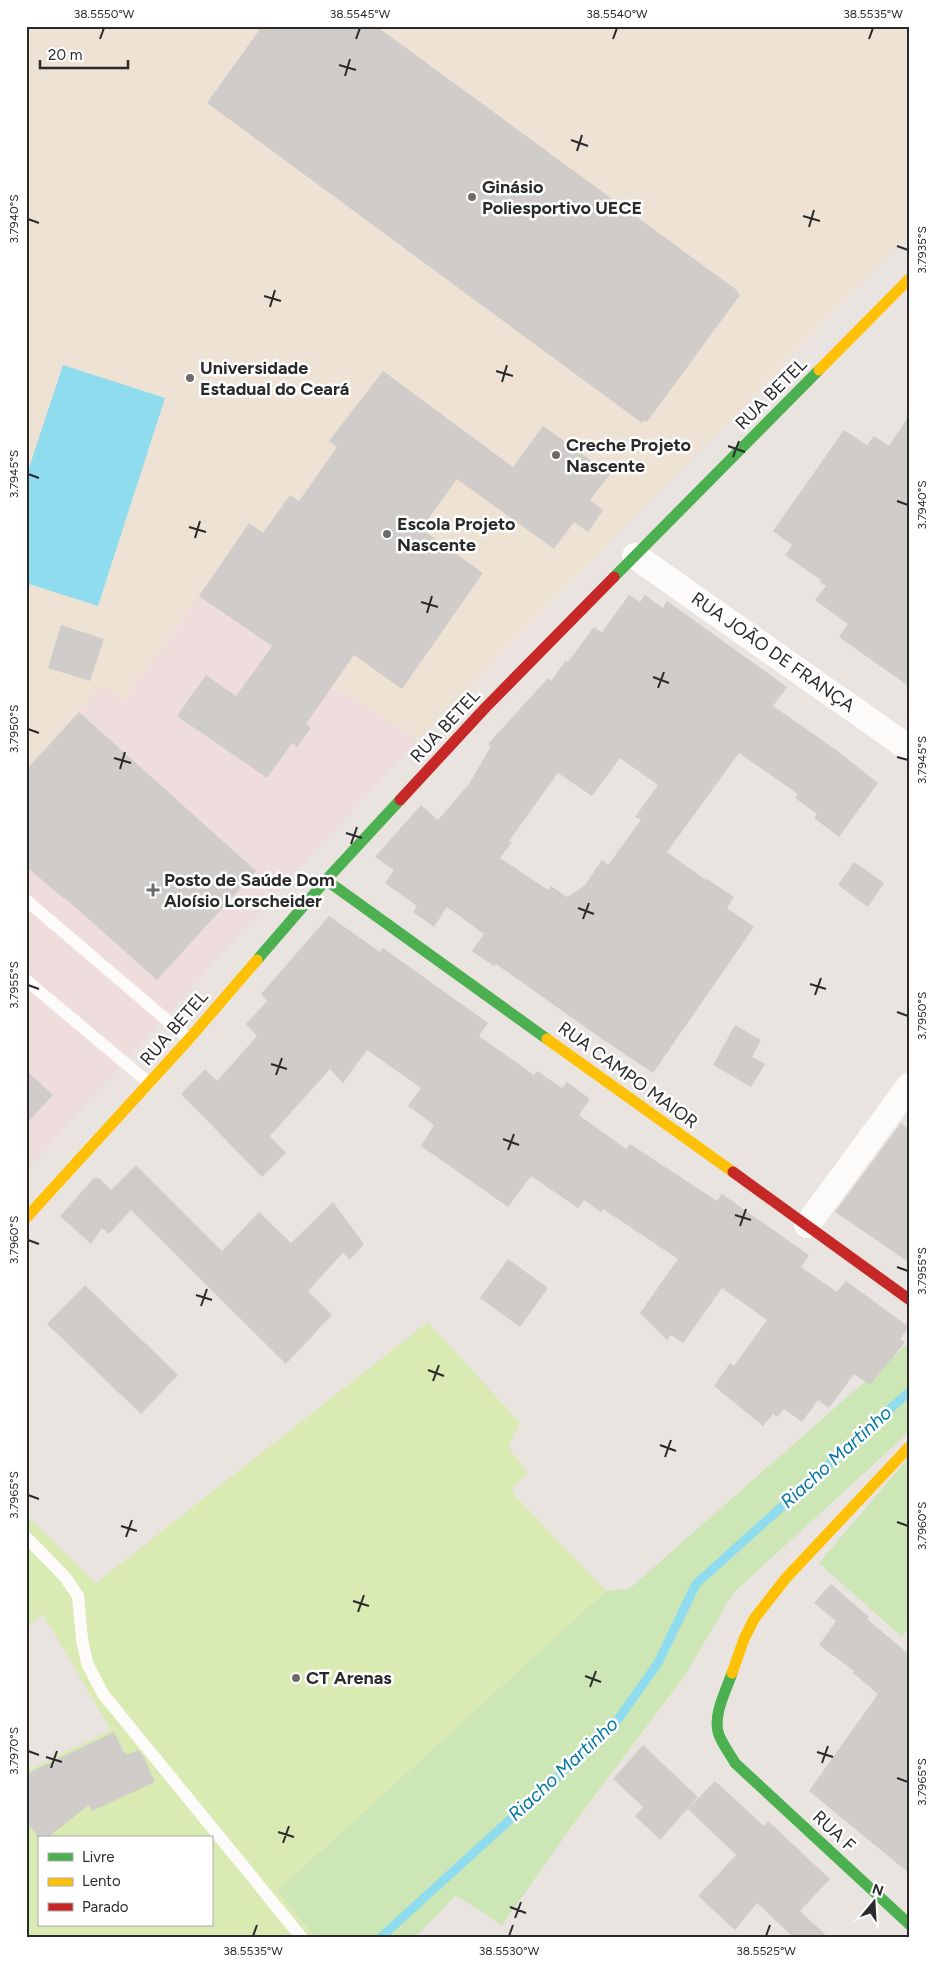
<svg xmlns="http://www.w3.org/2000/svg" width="936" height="1964" font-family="Figtree,sans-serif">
<rect width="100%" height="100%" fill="#e9e4df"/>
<polygon fill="#ede2d3" points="26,26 910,26 910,234 418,741 377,713 353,700 199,596 124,702 103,685 26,771"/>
<polygon fill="#efdddd" points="199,596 353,700 377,713 418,741 321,844 26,1171 26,771 103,685 124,702"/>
<g fill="#cce6b6">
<polygon points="910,1342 910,1429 897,1443 733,1593 686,1674 572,1826 502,1925 456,1895 415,1938 316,1938 277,1891 606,1591 629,1589"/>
<polygon points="910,1456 910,1625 902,1637 819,1563"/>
</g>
<path fill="#d9eab3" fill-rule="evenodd" d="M428 1322 520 1423 508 1447 528 1473 513 1487V1494L606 1591 277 1891 316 1938H26V1771L111 1730 43 1614 26 1627V1515L96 1583ZM39 1838H211V1925H39Z"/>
<polygon fill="#8fdcef" points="63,365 165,398 98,606 26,583 26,477"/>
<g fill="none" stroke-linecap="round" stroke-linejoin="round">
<polyline stroke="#8fdcef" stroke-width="9" points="380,1938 614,1725 658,1663 696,1584 910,1391"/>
</g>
<g fill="#d0ccc9" fill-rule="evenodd">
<polygon points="262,26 376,26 738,291 737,292 740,295 647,422 644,420 642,423 207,103"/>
<polygon points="383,371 513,467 543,426 610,474 590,500 603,510 588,532 574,522 554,549 457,479 421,529 483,573 402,689 354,655 306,724 311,728 297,747 292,743 267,778 177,716 206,675 236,696 272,646 199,596 249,523 263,533 290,495 299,501 337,447 329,441"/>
<polygon points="910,414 910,687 839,637 848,624 815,600 826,586 820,582 821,580 785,555 792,545 773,531 844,430 867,445 874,436 889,446"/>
<path d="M629 595 640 602 645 595 663 608 667 601 787 687 773 706 835 749 878 783 839 837 814 818 817 814 795 798 798 794 739 753 667 852 706 880 707 879 734 897 727 908 754 927 653 1073 592 1032 496 964 494 966 472 951 484 934 447 907 434 927 413 912 417 906 385 883 394 870 375 857 421 805 438 820 469 784 491 746 488 744 548 678 551 681 566 660 568 662 594 627 602 632ZM620 758 658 785 635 817 641 820 608 865 602 860 584 886 567 897 551 886 548 890 500 858 512 842 509 841 558 773 592 796Z"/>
<polygon points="61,625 104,639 90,681 48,668"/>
<polygon points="79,712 256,871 157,980 65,898 64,899 26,866 26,770"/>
<polygon points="854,862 884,883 868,907 838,885"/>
<polygon points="329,916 380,952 383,948 488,1023 479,1036 534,1075 537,1071 562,1088 567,1082 590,1099 579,1115 626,1149 630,1144 717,1201 722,1194 809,1255 801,1267 837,1292 846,1281 909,1327 900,1339 905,1342 870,1385 854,1374 829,1408 818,1400 802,1422 784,1409 777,1417 773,1414 763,1426 714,1386 730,1363 734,1366 767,1320 722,1288 683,1343 671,1335 667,1340 640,1313 678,1259 603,1209 601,1212 584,1200 578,1208 531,1176 508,1207 421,1146 434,1125 408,1106 421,1088 367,1050 343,1083 330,1069 270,1136 286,1153 262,1177 181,1094 205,1069 217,1081 257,1036 246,1024 267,1001 261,994"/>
<polygon points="735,1025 761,1040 752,1057 765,1064 751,1087 713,1065"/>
<polygon points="26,1070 53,1095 26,1124"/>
<polygon points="901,1123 910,1130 910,1263 835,1212"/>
<polygon points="136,1165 222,1251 259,1212 291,1243 333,1202 364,1244 350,1260 343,1253 308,1291 332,1315 286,1364 131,1210 109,1234 102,1228 91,1244 60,1216 94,1178 95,1179 98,1177 111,1190"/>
<polygon points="508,1259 548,1288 520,1327 480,1298"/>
<polygon points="85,1285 178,1375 141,1414 47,1324"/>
<polygon points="831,1584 869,1617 867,1619 910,1655 910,1874 809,1791 878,1694 853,1673 854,1671 819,1645 836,1621 814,1603"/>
<polygon points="114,1732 124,1753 126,1752 127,1755 138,1750 143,1756 155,1782 92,1811 89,1805 47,1838 39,1838 26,1822 26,1774"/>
<polygon points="643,1745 698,1797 660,1840 635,1816 643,1807 613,1779"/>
<polygon points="715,1781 764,1826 768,1821 830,1879 800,1911 829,1938 794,1938 757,1903 735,1930 698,1896 736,1855 688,1809"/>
</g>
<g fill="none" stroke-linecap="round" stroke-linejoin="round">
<g stroke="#fcfbfa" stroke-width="12">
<polyline points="26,900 189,1039"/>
<polyline points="26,980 149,1083"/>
<polyline points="26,1537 65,1577 78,1596 82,1639 87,1663 103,1694 302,1938"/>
</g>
<g stroke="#fcfbfa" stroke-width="26">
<polyline points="635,556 910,749"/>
<polyline points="807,1225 910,1085"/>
</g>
<g stroke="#4caf50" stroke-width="11">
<polyline points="614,577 819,370"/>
<polyline points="326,880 547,1039"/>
<polyline points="257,960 326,880 400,800"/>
<path d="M732 1673C726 1691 712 1716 719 1735 723 1745 730 1754 735 1763L910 1925"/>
</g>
<g stroke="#ffc107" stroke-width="11">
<polyline points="819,370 910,278"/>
<polyline points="547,1039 733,1172"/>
<polyline points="26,1218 189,1039 257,960"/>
<polyline points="732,1673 744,1639 754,1619 786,1578 910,1446"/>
</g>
<g stroke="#c62828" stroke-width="11">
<polyline points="400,800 486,707 614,577"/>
<polyline points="733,1172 910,1300"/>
</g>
</g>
<path fill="none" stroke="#2a2a2a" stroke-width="2" d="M100 39 104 28M356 39 360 28M613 39 617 28M869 39 873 28M339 65 356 70M345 76 350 59M571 140 588 146M577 151 582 135M803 216 820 221M28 219 39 223M809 227 814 210M897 246 908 250M264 296 281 301M270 307 275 290M496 371 513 376M502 382 507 365M728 446 745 452M733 457 739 441M28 474 39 478M897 501 908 505M189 527 206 532M195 538 200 521M421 602 438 607M427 613 432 596M653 677 669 683M658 688 664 672M28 729 39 733M897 757 908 760M114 758 131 763M120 769 125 752M346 833 362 838M351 844 357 827M578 908 594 914M583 919 589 903M810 984 826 989M28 985 39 989M815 995 821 978M897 1012 908 1016M271 1064 287 1069M276 1075 282 1058M503 1139 519 1145M508 1150 514 1134M735 1215 751 1220M740 1226 746 1209M28 1240 39 1244M897 1267 908 1271M196 1295 212 1300M201 1306 207 1289M428 1370 444 1376M433 1381 439 1365M660 1445 676 1451M665 1457 671 1440M28 1495 39 1499M897 1522 908 1526M121 1526 137 1531M126 1537 132 1520M353 1601 369 1606M358 1612 364 1595M585 1676 601 1682M590 1687 596 1671M28 1751 39 1755M817 1752 833 1757M46 1757 62 1762M822 1763 828 1746M51 1768 57 1751M897 1778 908 1782M278 1832 294 1837M283 1843 289 1826M510 1907 526 1913M515 1918 521 1902M253 1936 257 1925M509 1936 513 1925M766 1936 770 1925"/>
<g fill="#6d6b69" stroke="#fff" stroke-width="2">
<circle cx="472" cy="197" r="5"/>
<circle cx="190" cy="378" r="5"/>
<circle cx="556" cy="455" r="5"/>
<circle cx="387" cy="534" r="5"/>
<path d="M150.5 882.5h5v5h5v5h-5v5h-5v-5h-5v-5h5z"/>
<circle cx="296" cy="1678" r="5"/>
</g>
<g text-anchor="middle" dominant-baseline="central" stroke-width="5" stroke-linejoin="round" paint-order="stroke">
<g font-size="18" font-weight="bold" fill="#2a2a2a" stroke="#fff" text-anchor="start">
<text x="482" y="187">Ginásio<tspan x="482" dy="21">Poliesportivo UECE</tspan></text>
<text x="200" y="368">Universidade<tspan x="200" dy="21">Estadual do Ceará</tspan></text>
<text x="566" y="445">Creche Projeto<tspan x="566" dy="21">Nascente</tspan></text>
<text x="397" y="524">Escola Projeto<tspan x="397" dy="21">Nascente</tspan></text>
<text x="164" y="880">Posto de Saúde Dom<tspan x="164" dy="21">Aloísio Lorscheider</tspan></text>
<text x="306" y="1678">CT Arenas</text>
</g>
<g font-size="18" fill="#2a2a2a" stroke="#fff">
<text transform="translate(771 394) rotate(-45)">RUA BETEL</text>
<text transform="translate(773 652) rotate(35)">RUA JOÃO DE FRANÇA</text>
<text transform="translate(445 726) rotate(-47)">RUA BETEL</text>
<text transform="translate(174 1028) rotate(-49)">RUA BETEL</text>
<text transform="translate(628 1075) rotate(36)">RUA CAMPO MAIOR</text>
<text transform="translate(834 1831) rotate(43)">RUA F</text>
</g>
<g font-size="19" font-style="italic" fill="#0576a3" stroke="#fff">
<text transform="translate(836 1457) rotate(-42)">Riacho Martinho</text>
<text transform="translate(563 1769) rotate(-43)">Riacho Martinho</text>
</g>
</g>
<rect width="936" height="1964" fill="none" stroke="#ffffff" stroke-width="55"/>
<rect x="38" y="1836" width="175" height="90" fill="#ffffff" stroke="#aaaaaa"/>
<rect x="48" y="1853" width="25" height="8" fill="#4caf50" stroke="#aaaaaa"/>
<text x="82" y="1862" font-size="15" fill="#2a2a2a">Livre</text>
<rect x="48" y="1878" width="25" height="8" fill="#ffc107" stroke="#aaaaaa"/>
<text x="82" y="1886" font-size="15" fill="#2a2a2a">Lento</text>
<rect x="48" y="1903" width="25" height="8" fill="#c62828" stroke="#aaaaaa"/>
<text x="82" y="1912" font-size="15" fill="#2a2a2a">Parado</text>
<g transform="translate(874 1902) rotate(18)" stroke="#ffffff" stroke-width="4" paint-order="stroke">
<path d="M0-4L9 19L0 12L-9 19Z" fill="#2a2a2a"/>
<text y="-8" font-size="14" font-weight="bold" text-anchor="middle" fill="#2a2a2a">N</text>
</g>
<path d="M40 60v8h88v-8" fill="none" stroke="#2a2a2a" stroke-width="2.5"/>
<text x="48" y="60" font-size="15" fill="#2a2a2a" stroke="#ffffff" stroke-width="4" paint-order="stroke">20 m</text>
<rect x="28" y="28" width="880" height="1908" fill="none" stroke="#2a2a2a" stroke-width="2"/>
<g font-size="12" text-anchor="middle" fill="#2a2a2a">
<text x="104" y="18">38.5550°W</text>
<text x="360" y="18">38.5545°W</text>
<text x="617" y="18">38.5540°W</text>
<text x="873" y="18">38.5535°W</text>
<text transform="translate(14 219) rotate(-90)" y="4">3.7940°S</text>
<text transform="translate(922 250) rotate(-90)" y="4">3.7935°S</text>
<text transform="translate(14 474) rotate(-90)" y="4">3.7945°S</text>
<text transform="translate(922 505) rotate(-90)" y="4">3.7940°S</text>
<text transform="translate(14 729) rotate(-90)" y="4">3.7950°S</text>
<text transform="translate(922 760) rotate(-90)" y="4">3.7945°S</text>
<text transform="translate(14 985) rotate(-90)" y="4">3.7955°S</text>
<text transform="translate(922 1016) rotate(-90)" y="4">3.7950°S</text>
<text transform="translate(14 1240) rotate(-90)" y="4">3.7960°S</text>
<text transform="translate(922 1271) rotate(-90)" y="4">3.7955°S</text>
<text transform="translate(14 1495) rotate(-90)" y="4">3.7965°S</text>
<text transform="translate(922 1526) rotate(-90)" y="4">3.7960°S</text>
<text transform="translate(14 1751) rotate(-90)" y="4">3.7970°S</text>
<text transform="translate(922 1782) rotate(-90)" y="4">3.7965°S</text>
<text x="253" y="1955">38.5535°W</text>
<text x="509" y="1955">38.5530°W</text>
<text x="766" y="1955">38.5525°W</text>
</g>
</svg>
